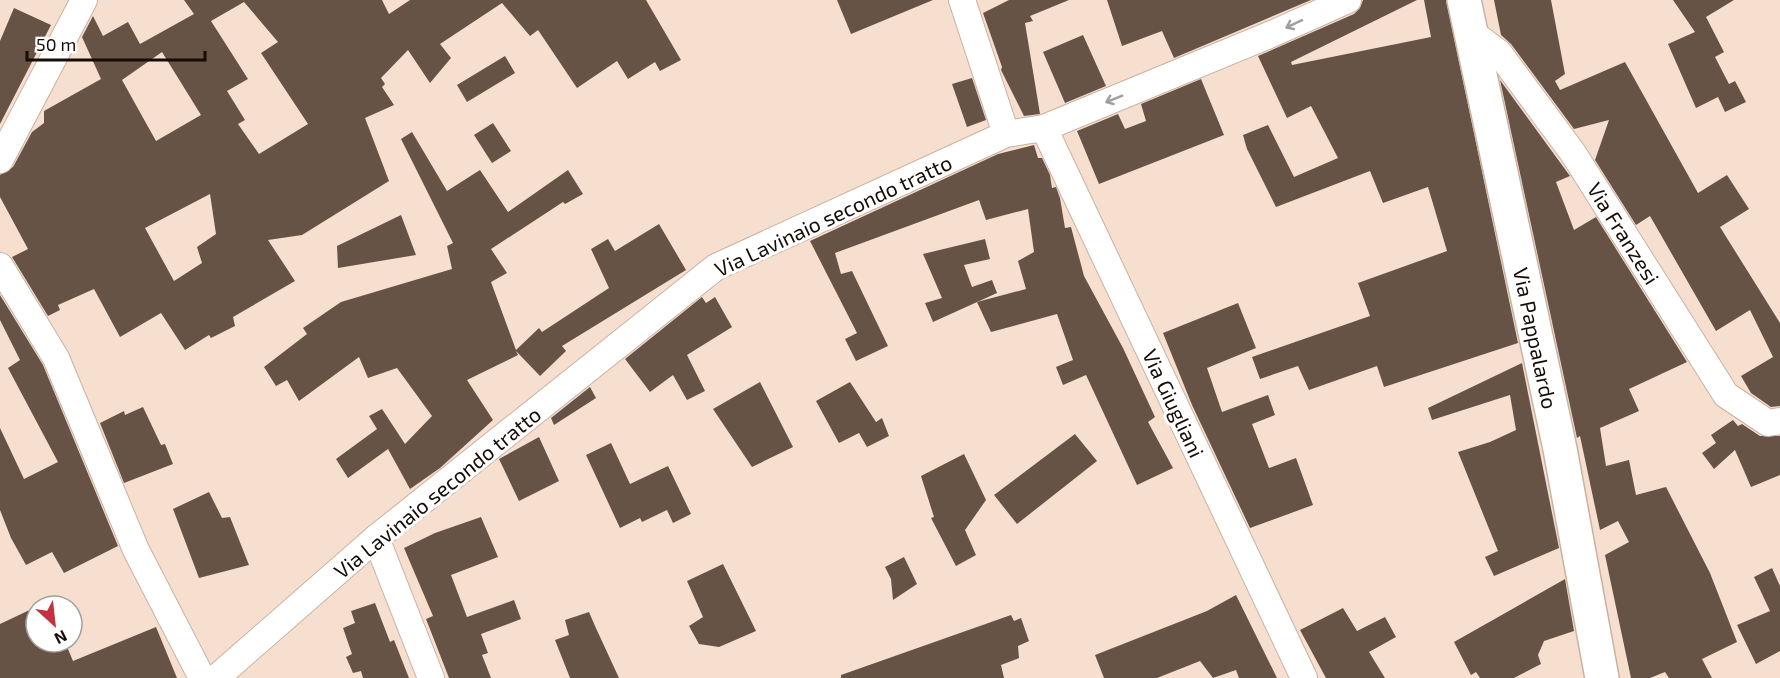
<svg xmlns="http://www.w3.org/2000/svg" width="1780" height="678" font-family="'Exo 2',sans-serif">
<rect width="100%" height="100%" fill="#f7dfcf"/>
<g fill="#675346" fill-rule="evenodd">
<path d="M184 0H382L389 14 410 0H646L681 60 660 71 655 62 628 79 617 61 577 88 538 30 530 36 502 3 440 44 451 58 430 83 408 50 381 78 385 84 382 87 394 105 365 118 389 181 302 235 268 240 295 281 233 317 235 326 211 338 209 335 185 350 161 313 120 337 94 289 58 305 60 310 48 316 12 257 28 249 0 197V175L13 167 32 132 44 123V111L101 79 82 37 93 16 103 36 128 22 140 44 194 14ZM244 2 278 42 261 53 308 124 259 154 238 124 245 120 227 91 248 79 211 21ZM162 52 201 115 156 141 122 80ZM210 194 216 234 197 247 202 263 174 281 145 228Z"/>
<polygon points="837,0 933,0 851,34"/>
<polygon points="1009,0 1069,0 1030,16 1033,21 1025,23 1040,114 1024,116 1001,70 1002,67 983,13"/>
<polygon points="1107,0 1311,0 1174,58 1162,31 1122,46"/>
<polygon points="1363,0 1417,0 1291,62 1292,65 1431,37 1424,0 1446,0 1518,343 1384,387 1377,366 1309,390 1298,366 1260,379 1252,357 1370,316 1358,283 1447,251 1428,187 1383,203 1370,171 1276,207 1247,149 1243,135 1268,125 1294,177 1338,158 1311,106 1287,118 1258,56 1354,14 1360,8"/>
<polygon points="1494,0 1551,0 1565,74 1555,81 1560,90 1625,62 1698,193 1727,175 1749,209 1720,227 1780,323 1780,406 1771,407 1751,393 1741,376 1773,357 1750,310 1716,331 1650,216 1636,225 1595,160 1609,120 1574,129 1511,44 1501,35"/>
<polygon points="1673,0 1734,0 1706,17 1724,52 1715,57 1729,84 1735,81 1746,102 1725,112 1718,97 1696,108 1668,44 1695,32"/>
<polygon points="14,8 51,25 0,124 0,41"/>
<polygon points="1083,35 1106,86 1065,103 1043,52"/>
<polygon points="505,56 515,73 467,102 457,85"/>
<polygon points="972,78 986,120 967,127 952,84"/>
<polygon points="1201,79 1224,135 1099,184 1077,131 1118,114 1125,129 1146,121 1141,104"/>
<polygon points="1500,80 1570,176 1556,182 1574,230 1596,217 1687,362 1629,389 1639,411 1600,428 1606,466 1629,460 1636,495 1666,487 1710,573 1737,642 1702,659 1712,678 1669,678 1665,672 1650,678 1631,678 1605,555 1629,542 1618,521 1600,530 1580,436 1577,438"/>
<polygon points="493,123 511,151 492,163 474,135"/>
<polygon points="412,132 447,191 480,170 508,212 568,170 583,194 565,204 563,202 491,249 507,273 491,282 516,350 539,328 542,332 609,288 591,249 608,239 615,251 659,224 686,270 562,346 566,351 540,376 516,351 518,355 467,380 493,420 440,468 410,489 388,449 348,478 336,459 377,429 369,416 382,409 405,444 432,416 397,368 368,378 359,357 299,401 287,380 276,386 264,367 307,334 303,328 341,302 452,269 447,246 453,243 401,139"/>
<polygon points="1034,145 1038,158 1042,158 1050,175 1052,188 1056,187 1060,198 1065,228 1071,227 1084,276 1123,348 1155,417 1148,422 1173,468 1137,485 1086,375 1063,385 1056,367 1073,360 1057,314 991,332 977,302 1026,289 1018,261 1034,252 1028,209 986,220 979,200 835,253 841,274 852,271 888,346 856,361 845,339 857,333 810,241 998,154"/>
<polygon points="401,215 416,255 338,268 337,246"/>
<polygon points="985,239 990,259 964,265 972,287 992,280 997,293 933,322 925,303 942,298 923,254"/>
<polygon points="0,295 43,365 118,546 64,573 52,552 26,565 11,538 0,510 0,428 24,479 58,462 8,368 20,360 0,320"/>
<polygon points="702,297 706,303 715,297 732,327 687,355 705,391 687,400 673,375 650,392 625,359"/>
<polygon points="1238,303 1256,348 1207,368 1222,412 1268,395 1275,415 1252,424 1269,468 1296,458 1313,505 1250,528 1192,405 1163,333"/>
<polygon points="1522,363 1559,548 1494,576 1485,557 1498,551 1458,452 1490,442 1516,430 1510,395 1432,420 1428,408"/>
<polygon points="760,382 793,447 752,467 713,409"/>
<polygon points="850,382 876,422 882,418 889,436 867,447 859,433 839,443 816,401"/>
<polygon points="590,387 596,398 554,425 551,418"/>
<polygon points="143,407 161,445 165,444 173,464 124,483 100,423 124,411 125,415"/>
<polygon points="1733,420 1738,426 1742,424 1760,436 1780,436 1780,475 1751,487 1735,450 1714,469 1702,453 1716,443 1711,435"/>
<polygon points="1075,434 1097,461 1017,524 994,495"/>
<polygon points="539,437 559,481 519,501 499,459"/>
<polygon points="611,443 630,484 668,466 691,514 673,523 667,510 642,522 640,518 620,528 586,455"/>
<polygon points="964,454 986,500 965,530 976,555 956,566 931,518 934,517 921,476"/>
<polygon points="209,492 222,518 230,517 249,565 199,578 173,509"/>
<polygon points="481,517 498,557 451,575 467,617 514,600 521,619 481,634 488,653 482,655 491,678 449,678 426,619 433,616 404,548 435,533"/>
<polygon points="904,557 917,584 893,600 891,579 885,567"/>
<polygon points="723,564 756,631 719,647 699,644 689,626 703,617 687,581"/>
<polygon points="1772,568 1780,586 1780,651 1756,664 1737,625 1770,611 1754,577"/>
<polygon points="1565,579 1574,631 1544,641 1538,655 1541,664 1514,678 1480,678 1476,672 1471,675 1454,642"/>
<polygon points="1236,595 1277,678 1239,678 1236,670 1213,678 1200,661 1157,678 1104,678 1095,655 1207,611"/>
<polygon points="375,603 390,642 394,640 409,678 363,678 361,671 353,673 346,657 352,654 343,628 355,623 351,611"/>
<polygon points="36,607 36,642 65,642 73,661 156,627 177,678 0,678 0,624"/>
<polygon points="1343,608 1357,631 1385,617 1396,637 1369,652 1385,678 1326,678 1300,630"/>
<polygon points="589,612 595,626 619,678 570,678 555,640 569,635 565,620"/>
<polygon points="1011,615 1014,621 1021,618 1029,641 1018,646 1019,658 1001,665 1004,678 841,678 841,675"/>
</g>
<g fill="none" stroke-linecap="round" stroke-linejoin="round">
<defs>
<g id="minor">
<polyline points="962,0 1006,134"/>
<polyline points="1471,32 1499,53 1573,153 1726,395 1768,423 1780,421"/>
<polyline points="1044,128 1304,678"/>
<polyline points="0,160 84,0"/>
<polyline points="0,266 56,358 136,550 202,678"/>
<polyline points="376,538 431,678"/>
<polyline points="216,678 376,538 716,267 1006,134 1044,128 1274,33 1348,0"/>
</g>
<polyline id="secondary" points="1464,0 1560,449 1602,678"/>
</defs>
<use href="#minor" stroke="#c9b2a2" stroke-width="28"/>
<use href="#secondary" stroke="#c9b2a2" stroke-width="36"/>
<use href="#minor" stroke="#fff" stroke-width="26"/>
<use href="#secondary" stroke="#fff" stroke-width="33"/>
</g>
<defs><path id="oneway-shaft" d="M-6 0H5M1.5-3L5.5 0L1.5 3" fill="none" stroke-width="1.6" stroke-linecap="round" stroke-linejoin="round" transform="scale(1.5)"/></defs>
<g stroke="#a19e9c">
<use href="#oneway-shaft" transform="translate(1294 24) rotate(155)"/>
<use href="#oneway-shaft" transform="translate(1114 99) rotate(158)"/>
</g>
<g text-anchor="middle" dominant-baseline="central" stroke-width="6" stroke-linejoin="round" paint-order="stroke">
<g font-size="21" fill="#140d07" stroke="#fff">
<text transform="translate(833 215) rotate(-25)">Via Lavinaio secondo tratto</text>
<text transform="translate(1624 233) rotate(58)">Via Franzesi</text>
<text transform="translate(1536 338) rotate(78)">Via Pappalardo</text>
<text transform="translate(1174 403) rotate(65)">Via Giugliani</text>
<text transform="translate(437 492) rotate(-39)">Via Lavinaio secondo tratto</text>
</g>
</g>
<g transform="translate(54 624) rotate(153)"><circle r="28" fill="#ffffff" stroke="#a19e9c" stroke-width="1.5"/>
<path d="M0-4.5L10 22L0 15L-10 22Z" fill="#c2323e"/>
<text y="-9" font-size="16" font-weight="bold" text-anchor="middle" fill="#140d07">N</text>
</g>
<path d="M27 51v9h178v-9" fill="none" stroke="#140d07" stroke-width="3"/>
<text x="36" y="51" font-size="18" fill="#140d07" stroke="#ffffff" stroke-width="4.5" paint-order="stroke">50 m</text>
</svg>
